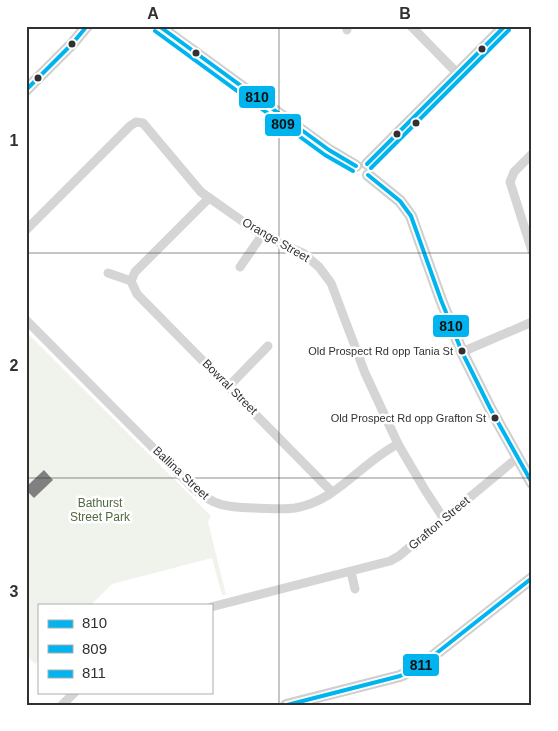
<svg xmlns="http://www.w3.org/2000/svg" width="558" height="731" font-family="Helvetica,sans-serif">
<rect width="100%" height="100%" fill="#fff"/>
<polygon fill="#f0f3ec" points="26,332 211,516 208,522 226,595 222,595 212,558 112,584 93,603 94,605 39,605 39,660 35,664 26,655"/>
<polygon fill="#808080" points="44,470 53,480 34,498 26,490 26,487"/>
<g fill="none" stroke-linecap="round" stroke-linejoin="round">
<g stroke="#d5d5d5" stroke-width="9">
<polyline points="346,26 347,30"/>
<polyline points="411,26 457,73"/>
<polyline points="532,154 514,172 510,182 532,251"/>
<polyline points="209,198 135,272 131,281 137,294 332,492"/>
<polyline points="26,230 130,126 136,122 143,123 201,192 262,235 303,253 319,267 331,283 365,373 398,444 425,490 444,519"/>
<polyline points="240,267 262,235"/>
<polyline points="108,273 131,281"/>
<path d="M26 320 193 488C214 506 226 507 253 508 266 508 281 510 295 508 337 501 362 462 398 444"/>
<polyline points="462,352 532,322"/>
<polyline points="229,386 268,346"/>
<polyline points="351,572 355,589"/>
<polyline points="211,607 390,561 399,556 517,458"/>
<polyline points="62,705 75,692"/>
</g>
<g stroke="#cfcfcf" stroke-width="12">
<polyline points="159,26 329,150 356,166"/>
<polyline points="26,90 72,44 87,26"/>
<polyline points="367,164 505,26"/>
<polyline points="368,175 400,201 411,216 441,300 462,352 490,408 532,483"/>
<polyline points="286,705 400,676 419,667 532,578"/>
</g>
<defs>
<g id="bus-1">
<polyline points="159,26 329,150 356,166"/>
<polyline points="367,164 505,26"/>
<polyline points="368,175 400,201 411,216 441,300 462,352 490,408 532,483"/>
</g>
<g id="bus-2">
<polyline points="155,31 325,155 353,171"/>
<polyline points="371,168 509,30"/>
</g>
<g id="bus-3">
<polyline points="26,90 72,44 87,26"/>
<polyline points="287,705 400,676 419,667 532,578"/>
</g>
</defs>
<use href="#bus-1" stroke="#fff" stroke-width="8"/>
<use href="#bus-2" stroke="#fff" stroke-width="8"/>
<use href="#bus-3" stroke="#fff" stroke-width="8"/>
<use href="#bus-1" stroke="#00b5ef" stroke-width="4"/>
<use href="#bus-2" stroke="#00b5ef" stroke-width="4"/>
<use href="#bus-3" stroke="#00b5ef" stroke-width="4"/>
</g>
<path fill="none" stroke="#313131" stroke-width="1" stroke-opacity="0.55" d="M279 26V705M26 253H532M26 478H532"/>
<g fill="#313131" stroke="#fff" stroke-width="2">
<circle cx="72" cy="44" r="4.5"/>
<circle cx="482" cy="49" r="4.5"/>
<circle cx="196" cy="53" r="4.5"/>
<circle cx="38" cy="78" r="4.5"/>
<circle cx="416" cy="123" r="4.5"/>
<circle cx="397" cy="134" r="4.5"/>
<circle cx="462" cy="351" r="4.5"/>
<circle cx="495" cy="418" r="4.5"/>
</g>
<g text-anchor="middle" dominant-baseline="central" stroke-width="5" stroke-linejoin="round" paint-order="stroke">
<g font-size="11" fill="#313131" stroke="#fff" text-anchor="end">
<text x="453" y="351">Old Prospect Rd opp Tania St</text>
<text x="486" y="418">Old Prospect Rd opp Grafton St</text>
</g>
<g font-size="12" fill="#313131" stroke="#fff">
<text transform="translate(276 240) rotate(30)">Orange Street</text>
<text transform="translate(230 387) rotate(45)">Bowral Street</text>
<text transform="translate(181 473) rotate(43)">Ballina Street</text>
<text transform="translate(439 523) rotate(-40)">Grafton Street</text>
</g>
<g font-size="12" fill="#526842" stroke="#fff">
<text x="100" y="503">Bathurst<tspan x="100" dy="14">Street Park</tspan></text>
</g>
</g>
<g stroke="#fff" stroke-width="2">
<rect x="238" y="85" width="38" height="24" rx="5" fill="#00b5ef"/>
<rect x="264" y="113" width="38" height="24" rx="5" fill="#00b5ef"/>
<rect x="432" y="314" width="38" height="24" rx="5" fill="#00b5ef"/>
<rect x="402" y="653" width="38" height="24" rx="5" fill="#00b5ef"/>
</g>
<g font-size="14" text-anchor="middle" font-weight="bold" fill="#111">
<text x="257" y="102">810</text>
<text x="283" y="129">809</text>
<text x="451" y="331">810</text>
<text x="421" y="670">811</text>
</g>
<rect width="558" height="731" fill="none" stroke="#ffffff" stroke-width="55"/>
<rect x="38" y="604" width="175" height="90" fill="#ffffff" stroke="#adadad"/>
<rect x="48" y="620" width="25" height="8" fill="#00b5ef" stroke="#adadad"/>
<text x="82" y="628" font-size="15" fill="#313131">810</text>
<rect x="48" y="645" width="25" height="8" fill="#00b5ef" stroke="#adadad"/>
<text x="82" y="654" font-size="15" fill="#313131">809</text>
<rect x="48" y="670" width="25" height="8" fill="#00b5ef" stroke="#adadad"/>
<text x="82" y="678" font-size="15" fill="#313131">811</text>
<rect x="28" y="28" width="502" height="676" fill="none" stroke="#313131" stroke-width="2"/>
<g font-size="16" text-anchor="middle" font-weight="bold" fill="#313131">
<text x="153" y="19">A</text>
<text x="405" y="19">B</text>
<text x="14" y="146">1</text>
<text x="14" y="371">2</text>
<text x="14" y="597">3</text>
</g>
</svg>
